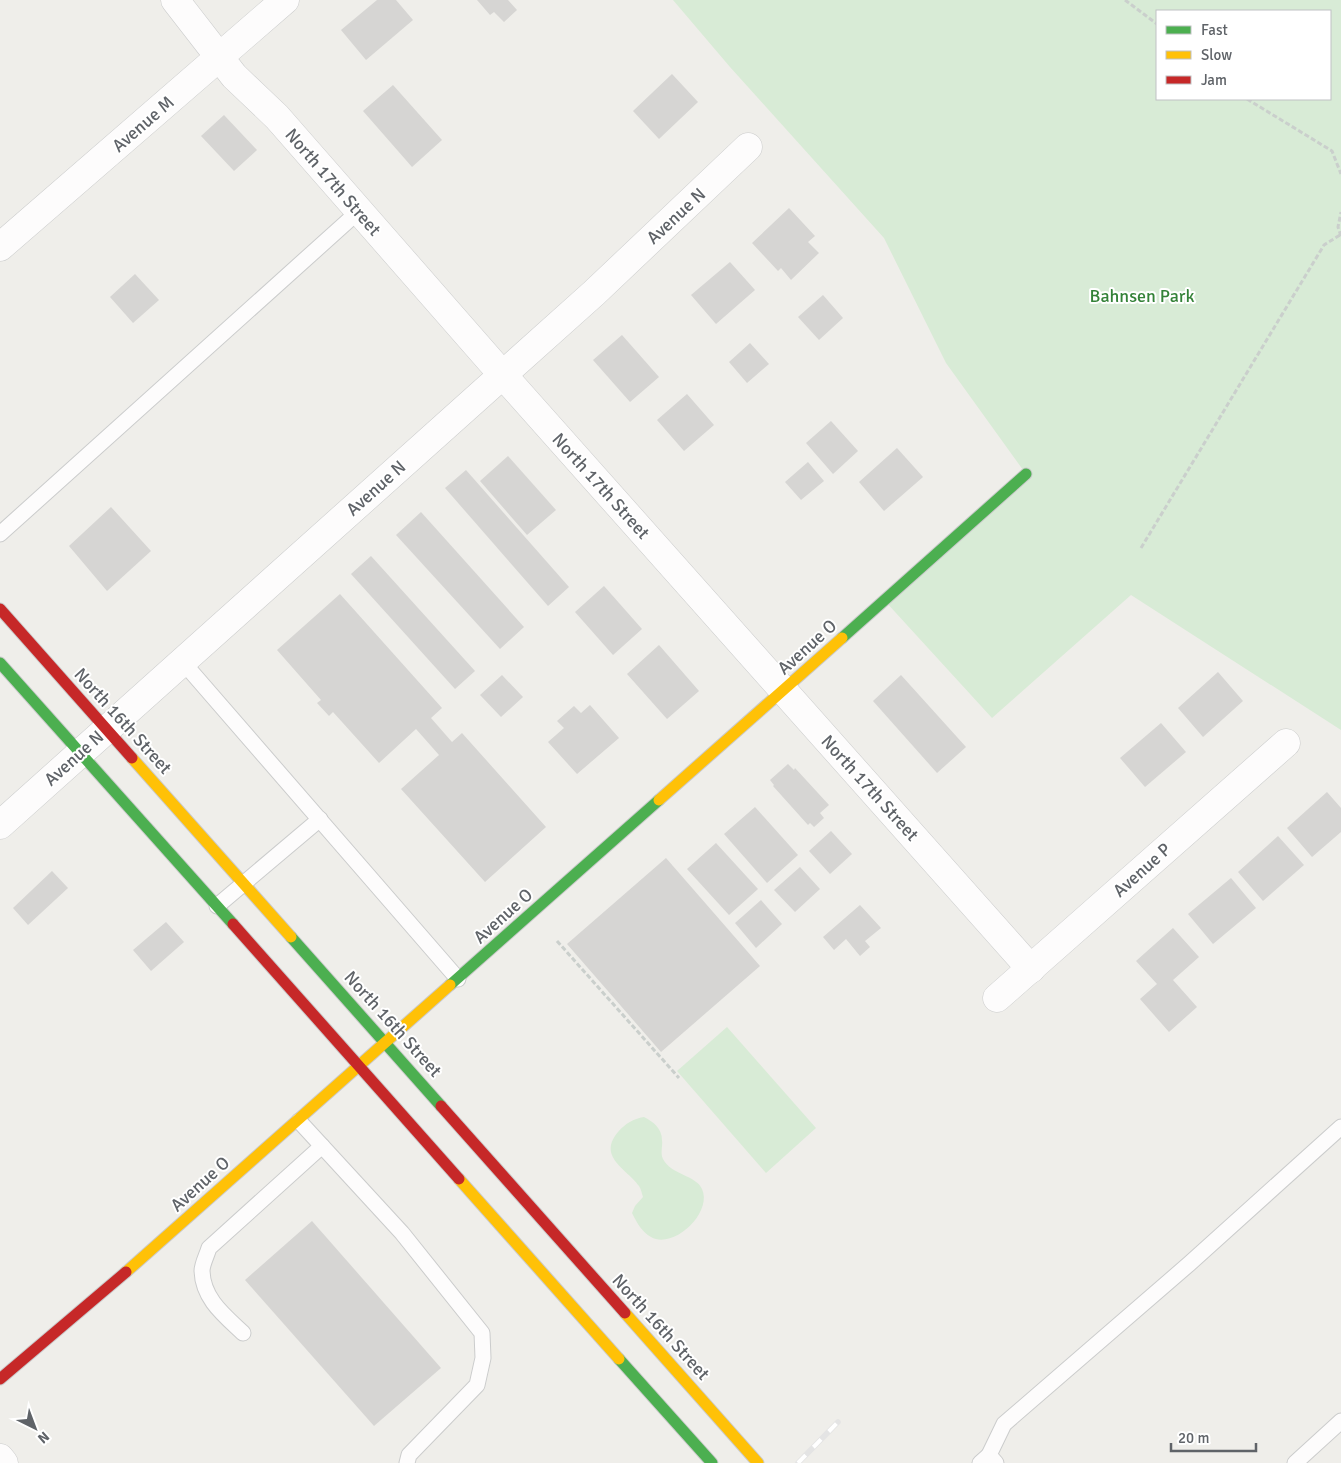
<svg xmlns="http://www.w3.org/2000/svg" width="1341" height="1463" font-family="Signika,sans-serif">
<rect width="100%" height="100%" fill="#efeeea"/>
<g fill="#d8ebd6" fill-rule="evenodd">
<path d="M673 0H1341V730L1131 595 992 718 885 601 1026 474 946 363 884 238 730 67ZM1157 11H1330V99H1157Z"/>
<polygon points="727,1027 816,1128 766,1173 677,1071"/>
<path d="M644 1117C654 1122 662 1129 662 1140 663 1146 660 1153 663 1159 671 1175 696 1175 702 1189 713 1213 673 1250 651 1237 642 1232 637 1223 632 1213L635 1206 643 1197C642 1194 641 1189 639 1186 627 1169 597 1157 618 1132 626 1123 633 1119 644 1117Z"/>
</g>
<g fill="#d6d5d3">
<polygon points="377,0 396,0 413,20 366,60 341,30"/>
<polygon points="477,0 508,0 517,10 504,22 494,12 490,15"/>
<polygon points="672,74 698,102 659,139 633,111"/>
<polygon points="393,85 442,140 412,167 363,111"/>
<polygon points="224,115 257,150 234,171 201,136"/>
<polygon points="789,208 815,236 808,242 819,253 791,280 781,268 778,271 752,243"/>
<polygon points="730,262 755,290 716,324 691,295"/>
<polygon points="135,274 159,300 133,323 110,297"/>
<polygon points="823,295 843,318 819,340 798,317"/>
<polygon points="622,335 659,377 630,402 593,360"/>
<polygon points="750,343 769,364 747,383 729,362"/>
<polygon points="687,394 714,425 684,451 657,420"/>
<polygon points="831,421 858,451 833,474 806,443"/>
<polygon points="897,448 923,477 884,511 859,482"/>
<polygon points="508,456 556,510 527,535 480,481"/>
<polygon points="808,462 824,481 801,500 785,482"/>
<polygon points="466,470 569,587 548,606 445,488"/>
<polygon points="111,507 151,551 107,591 69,546"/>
<polygon points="421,512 524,627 500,649 396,535"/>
<polygon points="371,556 475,671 455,689 351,574"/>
<polygon points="604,586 642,629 613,655 575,612"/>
<polygon points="340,594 442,708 431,718 452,742 462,733 546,827 485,882 401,789 439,755 416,729 379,763 333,712 329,716 317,703 321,700 277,650"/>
<polygon points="659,645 699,691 667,719 627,674"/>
<polygon points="1218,672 1243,701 1203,737 1178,708"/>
<polygon points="502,675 523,697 501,717 480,695"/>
<polygon points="901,675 966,747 937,773 873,701"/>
<polygon points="590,705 619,738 577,774 548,742 564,728 557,721 574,706 581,713"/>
<polygon points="1161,723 1186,752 1145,787 1120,758"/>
<polygon points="788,764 794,770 795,768 829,805 820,813 824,818 814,827 810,823 808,825 773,786 774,785 770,780"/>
<polygon points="1327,792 1341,808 1341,832 1312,857 1287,828"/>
<polygon points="755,807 798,855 767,883 724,834"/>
<polygon points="831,831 852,854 830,874 809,851"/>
<polygon points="1278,836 1304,865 1263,901 1238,872"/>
<polygon points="716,843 758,889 729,915 687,869"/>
<polygon points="666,858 760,966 661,1052 567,944"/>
<polygon points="800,867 820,889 795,912 774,890"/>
<polygon points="52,871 68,888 28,925 13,908"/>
<polygon points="1231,878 1256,908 1213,944 1188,914"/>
<polygon points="761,900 782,924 756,948 735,923"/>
<polygon points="860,905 881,928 865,941 870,947 860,956 846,939 834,950 823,937"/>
<polygon points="166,922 184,942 151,971 133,950"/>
<polygon points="1173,928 1199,957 1173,980 1197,1007 1169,1032 1140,999 1157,984 1136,961"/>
<polygon points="312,1221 441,1368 374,1426 245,1280"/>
</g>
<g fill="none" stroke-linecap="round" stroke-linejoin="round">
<defs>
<g id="lane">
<polyline points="0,534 359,211"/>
<polyline points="182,661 458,979"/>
<polyline points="217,906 320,819"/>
<polyline points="299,1121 402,1233 482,1333 483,1358 477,1385 409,1455 407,1463"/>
<path d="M243 1333C224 1315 203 1299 202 1271 202 1264 207 1255 209 1248L322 1146"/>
<polyline points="989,1455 1004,1424 1189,1264 1341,1127"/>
<polyline points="980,1463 989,1455 996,1463"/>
<polyline points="1295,1463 1341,1421"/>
</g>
<g id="street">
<polyline points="175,0 234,76 277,117 502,374 1031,969"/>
<polyline points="0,247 285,0"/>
<polyline points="0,825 594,293 748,147"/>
<polyline points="997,998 1286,743"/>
<polyline points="0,1458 4,1463"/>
</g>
<g id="fast">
<polyline points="842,638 1026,474"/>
<polyline points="0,663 233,924"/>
<polyline points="291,937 441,1106"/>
<polyline points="450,985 659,800"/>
<polyline points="619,1359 712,1463"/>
</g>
<g id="slow">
<polyline points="132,758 291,937"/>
<polyline points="659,800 842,638"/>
<polyline points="459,1179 619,1359"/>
<polyline points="126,1272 450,985"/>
<polyline points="625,1313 758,1463"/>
</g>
<g id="jam">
<polyline points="0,609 132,758"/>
<polyline points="233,924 459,1179"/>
<polyline points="441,1106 625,1313"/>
<polyline points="0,1379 126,1272"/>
</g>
</defs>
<use href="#lane" stroke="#cbcccc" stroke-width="17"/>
<use href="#street" stroke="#cbcccc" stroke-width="29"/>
<use href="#fast" stroke="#cacacb" stroke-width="13"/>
<use href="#slow" stroke="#cacacb" stroke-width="13"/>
<use href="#jam" stroke="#cacacb" stroke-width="13"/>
<g stroke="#cacfcc" stroke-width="3" stroke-dasharray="5 2.5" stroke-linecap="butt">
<polyline points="1125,0 1157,24"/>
<polyline points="1247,99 1332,151 1341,174"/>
<polyline points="1341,236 1338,227 1341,212"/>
<polyline points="1141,548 1324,245 1340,235"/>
<polyline points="557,941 679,1078"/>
</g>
<use href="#lane" stroke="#fdfcfc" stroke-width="15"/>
<use href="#street" stroke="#fdfcfc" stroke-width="28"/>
<use href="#fast" stroke="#4caf50" stroke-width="11"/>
<use href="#slow" stroke="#ffc107" stroke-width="11"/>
<use href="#jam" stroke="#c62828" stroke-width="11"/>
<defs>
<polyline id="rail" points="798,1463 838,1422"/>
</defs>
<use href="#rail" stroke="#e4e4e4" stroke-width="5.5"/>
<use href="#rail" stroke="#fff" stroke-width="4" stroke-dasharray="11" stroke-linecap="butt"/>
</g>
<g text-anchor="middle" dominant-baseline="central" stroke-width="4" stroke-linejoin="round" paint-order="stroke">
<g font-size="18" fill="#5f6368" stroke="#fff">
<text transform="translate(143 124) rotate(-41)">Avenue M</text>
<text transform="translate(333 182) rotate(49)">North 17th Street</text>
<text transform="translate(676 216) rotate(-43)">Avenue N</text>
<text transform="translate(601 486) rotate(48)">North 17th Street</text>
<text transform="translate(376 488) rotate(-42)">Avenue N</text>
<text transform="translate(807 647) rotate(-42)">Avenue O</text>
<text transform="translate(123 721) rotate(48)">North 16th Street</text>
<text transform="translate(74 758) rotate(-42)">Avenue N</text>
<text transform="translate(870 788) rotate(48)">North 17th Street</text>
<text transform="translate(1142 870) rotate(-42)">Avenue P</text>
<text transform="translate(503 916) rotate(-42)">Avenue O</text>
<text transform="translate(393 1024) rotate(48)">North 16th Street</text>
<text transform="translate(200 1184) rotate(-42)">Avenue O</text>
<text transform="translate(661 1327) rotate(48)">North 16th Street</text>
</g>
<g font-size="18" fill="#348238" stroke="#fff">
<text x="1142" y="296">Bahnsen Park</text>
</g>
</g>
<rect x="1156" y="10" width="175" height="90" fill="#ffffff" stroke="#bfc1c3"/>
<rect x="1166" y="26" width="25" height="8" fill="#4caf50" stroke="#bfc1c3"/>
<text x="1201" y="35" font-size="15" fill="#5f6368">Fast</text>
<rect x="1166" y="51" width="25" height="8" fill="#ffc107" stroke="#bfc1c3"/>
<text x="1201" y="60" font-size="15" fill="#5f6368">Slow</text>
<rect x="1166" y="76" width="25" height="8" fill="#c62828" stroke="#bfc1c3"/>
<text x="1201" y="85" font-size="15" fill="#5f6368">Jam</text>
<g transform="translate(35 1428) rotate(138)" stroke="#ffffff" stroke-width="4" paint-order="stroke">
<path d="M0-4L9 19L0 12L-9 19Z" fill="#5f6368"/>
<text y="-8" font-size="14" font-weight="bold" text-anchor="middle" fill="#5f6368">N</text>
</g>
<path d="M1171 1443v8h85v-8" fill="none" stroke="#5f6368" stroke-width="2.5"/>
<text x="1178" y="1443" font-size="15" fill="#5f6368" stroke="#ffffff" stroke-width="4" paint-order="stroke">20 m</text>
</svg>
